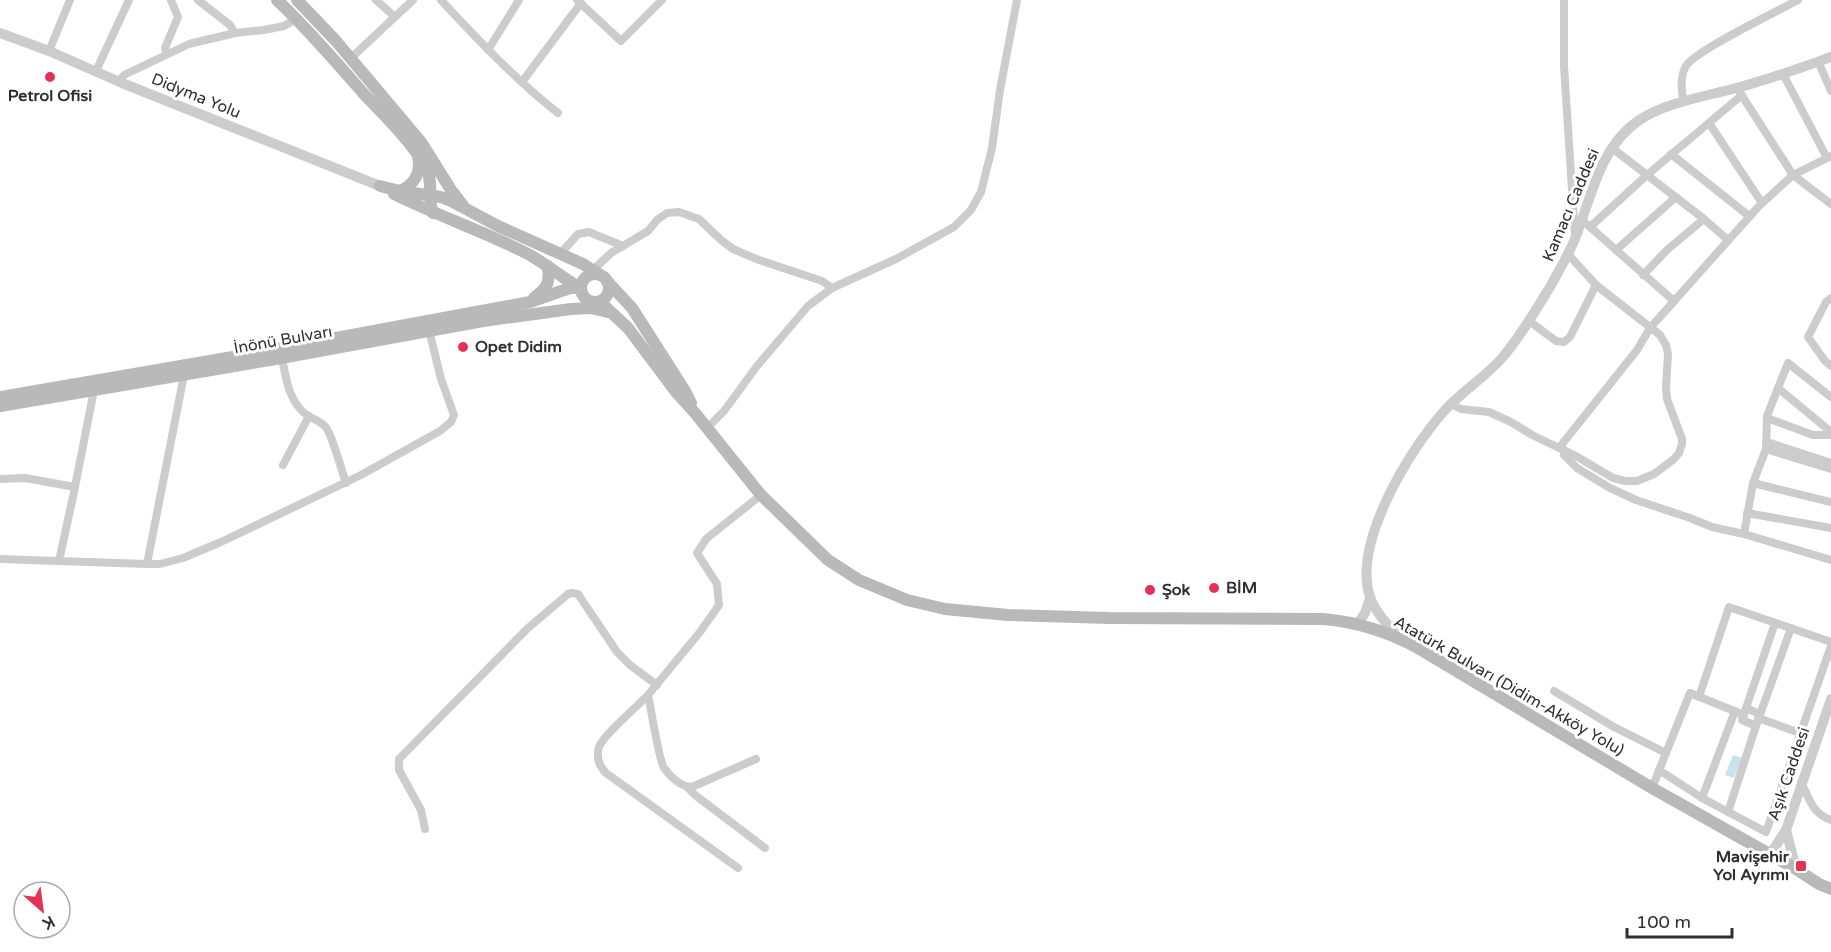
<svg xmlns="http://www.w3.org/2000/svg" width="1831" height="952" font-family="'Varela Round',sans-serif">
<rect width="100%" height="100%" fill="#fff"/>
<polygon fill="#c9e3ec" points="1733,755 1742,758 1734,778 1725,775"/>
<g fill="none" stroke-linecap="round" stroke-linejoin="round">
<g stroke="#ccc" stroke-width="8">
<polyline points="198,0 230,25 235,33"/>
<polyline points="376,0 394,16"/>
<path d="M441 0C478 40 515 79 558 113"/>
<polyline points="577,0 621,41 662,0"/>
<polyline points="1564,0 1564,66 1575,236"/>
<polyline points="488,50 519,0"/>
<polyline points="49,51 70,0"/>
<polyline points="167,54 165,48 178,17 171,0"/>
<polyline points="351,58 413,0"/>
<polyline points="1818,61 1831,91"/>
<polyline points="96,71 129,0"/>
<polyline points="1783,74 1827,158"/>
<polyline points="119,81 124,75 189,44 235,33 264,30 284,26 296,19"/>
<polyline points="522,82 581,3"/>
<polyline points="1739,91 1793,175 1831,204"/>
<path d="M1684 102C1681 91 1680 76 1686 66 1694 51 1778 11 1798 0"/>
<polyline points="1709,123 1762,203"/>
<polyline points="1612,148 1704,219 1728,240"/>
<polyline points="1671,154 1749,216"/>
<polyline points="1582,220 1590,227 1647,175 1742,95"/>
<polyline points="1590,227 1674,301"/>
<polyline points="1616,250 1676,197"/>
<polyline points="561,253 578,234 589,232 623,246"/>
<polyline points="593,270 611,253 648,231 657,220 667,213 679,212 699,219 721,240 733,249 759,260 822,281 832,288"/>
<polyline points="1643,275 1668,249 1704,219"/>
<polyline points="1831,298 1826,302 1808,337 1825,361 1831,366"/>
<polyline points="1529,321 1556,341 1564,342 1570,337 1596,285"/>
<path d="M282 358C286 379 289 403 308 416 315 420 323 422 327 429 334 441 341 469 346 483"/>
<polyline points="1778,388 1831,432"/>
<polyline points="1451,404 1461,409 1489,412 1511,422 1532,435 1576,456 1613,478 1625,481 1637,481 1654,474 1674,459 1679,453 1682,444 1682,439 1667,399 1666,387 1668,354 1666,345 1660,335 1596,285 1568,254"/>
<polyline points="1767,418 1813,435 1831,435"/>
<polyline points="707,428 724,411 757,366 808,306 832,288 896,259 954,227 971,210 981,192 992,148 1000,90 1017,0"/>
<polyline points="1767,442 1831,463"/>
<polyline points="1559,448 1637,350 1650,328 1759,206 1793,175 1831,156"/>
<polyline points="1766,449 1831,469"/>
<polyline points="1564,450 1564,455 1577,468 1610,488 1636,500 1690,518 1712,527 1744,534 1831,560"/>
<polyline points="283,465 309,416"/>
<polyline points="0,479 25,478 75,487"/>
<polyline points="1753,483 1831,502"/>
<polyline points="1747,513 1831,528"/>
<polyline points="1744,534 1753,483 1766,449 1767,416 1788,363 1831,397"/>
<polyline points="0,559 147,564 184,375"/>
<polyline points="59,561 74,492 94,390"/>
<polyline points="147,564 160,564 183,558 221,542 361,475 440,431 451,422 454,415 441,379 429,330"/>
<polyline points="1554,691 1614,727 1666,753"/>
<path d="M648 695C638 706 603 735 599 747 596 757 599 766 606 773L738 868"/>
<polyline points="1699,697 1729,607 1831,642"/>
<polyline points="1746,708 1775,623"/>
<polyline points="1760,714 1746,708 1742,720 1756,726 1791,628"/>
<polyline points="1758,718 1800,733"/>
<path d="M756 759 694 786C683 789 671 777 664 768 659 761 651 708 648 695L700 632 719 605 717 584 697 553 706 539 761 495"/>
<polyline points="1659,770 1702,798 1766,832 1831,646"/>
<path d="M1801 782C1810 800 1812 813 1831 820"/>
<polyline points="688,788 695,795 765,848"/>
<polyline points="1652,788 1690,693 1744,715"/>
<polyline points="1702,798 1735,711"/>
<polyline points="1728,812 1756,726"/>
<polyline points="425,829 421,810 399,770 399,759 528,628 568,594 572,593 578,594 617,652 630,665 657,685"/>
</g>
<g stroke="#ccc" stroke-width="10">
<polyline points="0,33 49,51 122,83 380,186"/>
<polyline points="1358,623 1365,613 1370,598"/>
<path d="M1399 638C1389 626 1375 612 1370 597 1352 543 1410 449 1445 410 1463 391 1485 377 1502 358 1521 336 1535 311 1550 287 1559 271 1568 255 1575 239 1591 198 1600 147 1638 121 1666 102 1704 97 1736 88 1768 80 1800 68 1831 57"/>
<polyline points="1786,830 1796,869"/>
<polyline points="1770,855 1786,830 1831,699"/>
</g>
<g stroke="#b9b9b9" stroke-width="12">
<path d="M277 0C308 29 336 62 364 94 385 116 412 142 426 168 434 183 427 198 433 213"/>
<polyline points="297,0 336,41 421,142 451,190 464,207"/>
<polyline points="380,186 400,191 441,197 451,201 498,226 583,264 600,275"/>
<path d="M400 191C414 185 422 172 418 157"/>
<path d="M394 194C438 216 486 232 530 255 547 265 563 278 580 288"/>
<circle cx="595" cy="288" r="14"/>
<polyline points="607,281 632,308 685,391 691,403"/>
<path d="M534 298C548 287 550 283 548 266"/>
<path d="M600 302 628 328 676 392 695 413 761 495 828 560 859 580 907 600 945 609 1008 615 1109 618 1323 619C1358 622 1387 631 1418 648L1652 788 1796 869 1819 884 1831 889"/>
<polyline points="0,397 233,357 530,302 570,288 580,288"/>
<polyline points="0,406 270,360 483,321 571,309 591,308 608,312"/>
</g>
</g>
<g fill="#e43255" stroke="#fff" stroke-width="2">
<circle cx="50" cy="77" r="6"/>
<circle cx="463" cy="347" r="6"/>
<circle cx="1214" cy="588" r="6"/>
<circle cx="1150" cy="590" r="6"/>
<rect x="1795" y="860" width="12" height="12" rx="3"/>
</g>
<g text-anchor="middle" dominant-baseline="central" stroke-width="6" stroke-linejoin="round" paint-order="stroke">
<g font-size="16" font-weight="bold" fill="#2f2f2f" stroke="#fff" text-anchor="start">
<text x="50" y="96" text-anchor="middle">Petrol Ofisi</text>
<text x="475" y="347">Opet Didim</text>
<text x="1226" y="588">BİM</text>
<text x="1162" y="590">Şok</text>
<text x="1789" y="857" text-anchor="end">Mavişehir<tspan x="1789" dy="18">Yol Ayrımı</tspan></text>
</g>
<g font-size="16" fill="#2f2f2f" stroke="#fff">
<text transform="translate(196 96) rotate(22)">Didyma Yolu</text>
<text transform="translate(1571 205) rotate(-67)">Kamacı Caddesi</text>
<text transform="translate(283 340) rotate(-10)">İnönü Bulvarı</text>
<text transform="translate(1509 686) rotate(30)">Atatürk Bulvarı (Didim-Akköy Yolu)</text>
<text transform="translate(1789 774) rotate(-71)">Aşık Caddesi</text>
</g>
</g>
<g transform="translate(42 910) rotate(152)"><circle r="28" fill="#ffffff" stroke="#acacac" stroke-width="1.5"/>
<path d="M0-4.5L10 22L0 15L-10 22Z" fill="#e43255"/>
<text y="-9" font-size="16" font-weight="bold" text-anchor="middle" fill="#2f2f2f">K</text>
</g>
<path d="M1627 928v9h105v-9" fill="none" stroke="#2f2f2f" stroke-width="3"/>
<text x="1636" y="928" font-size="18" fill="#2f2f2f" stroke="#ffffff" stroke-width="4.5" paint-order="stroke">100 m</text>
</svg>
